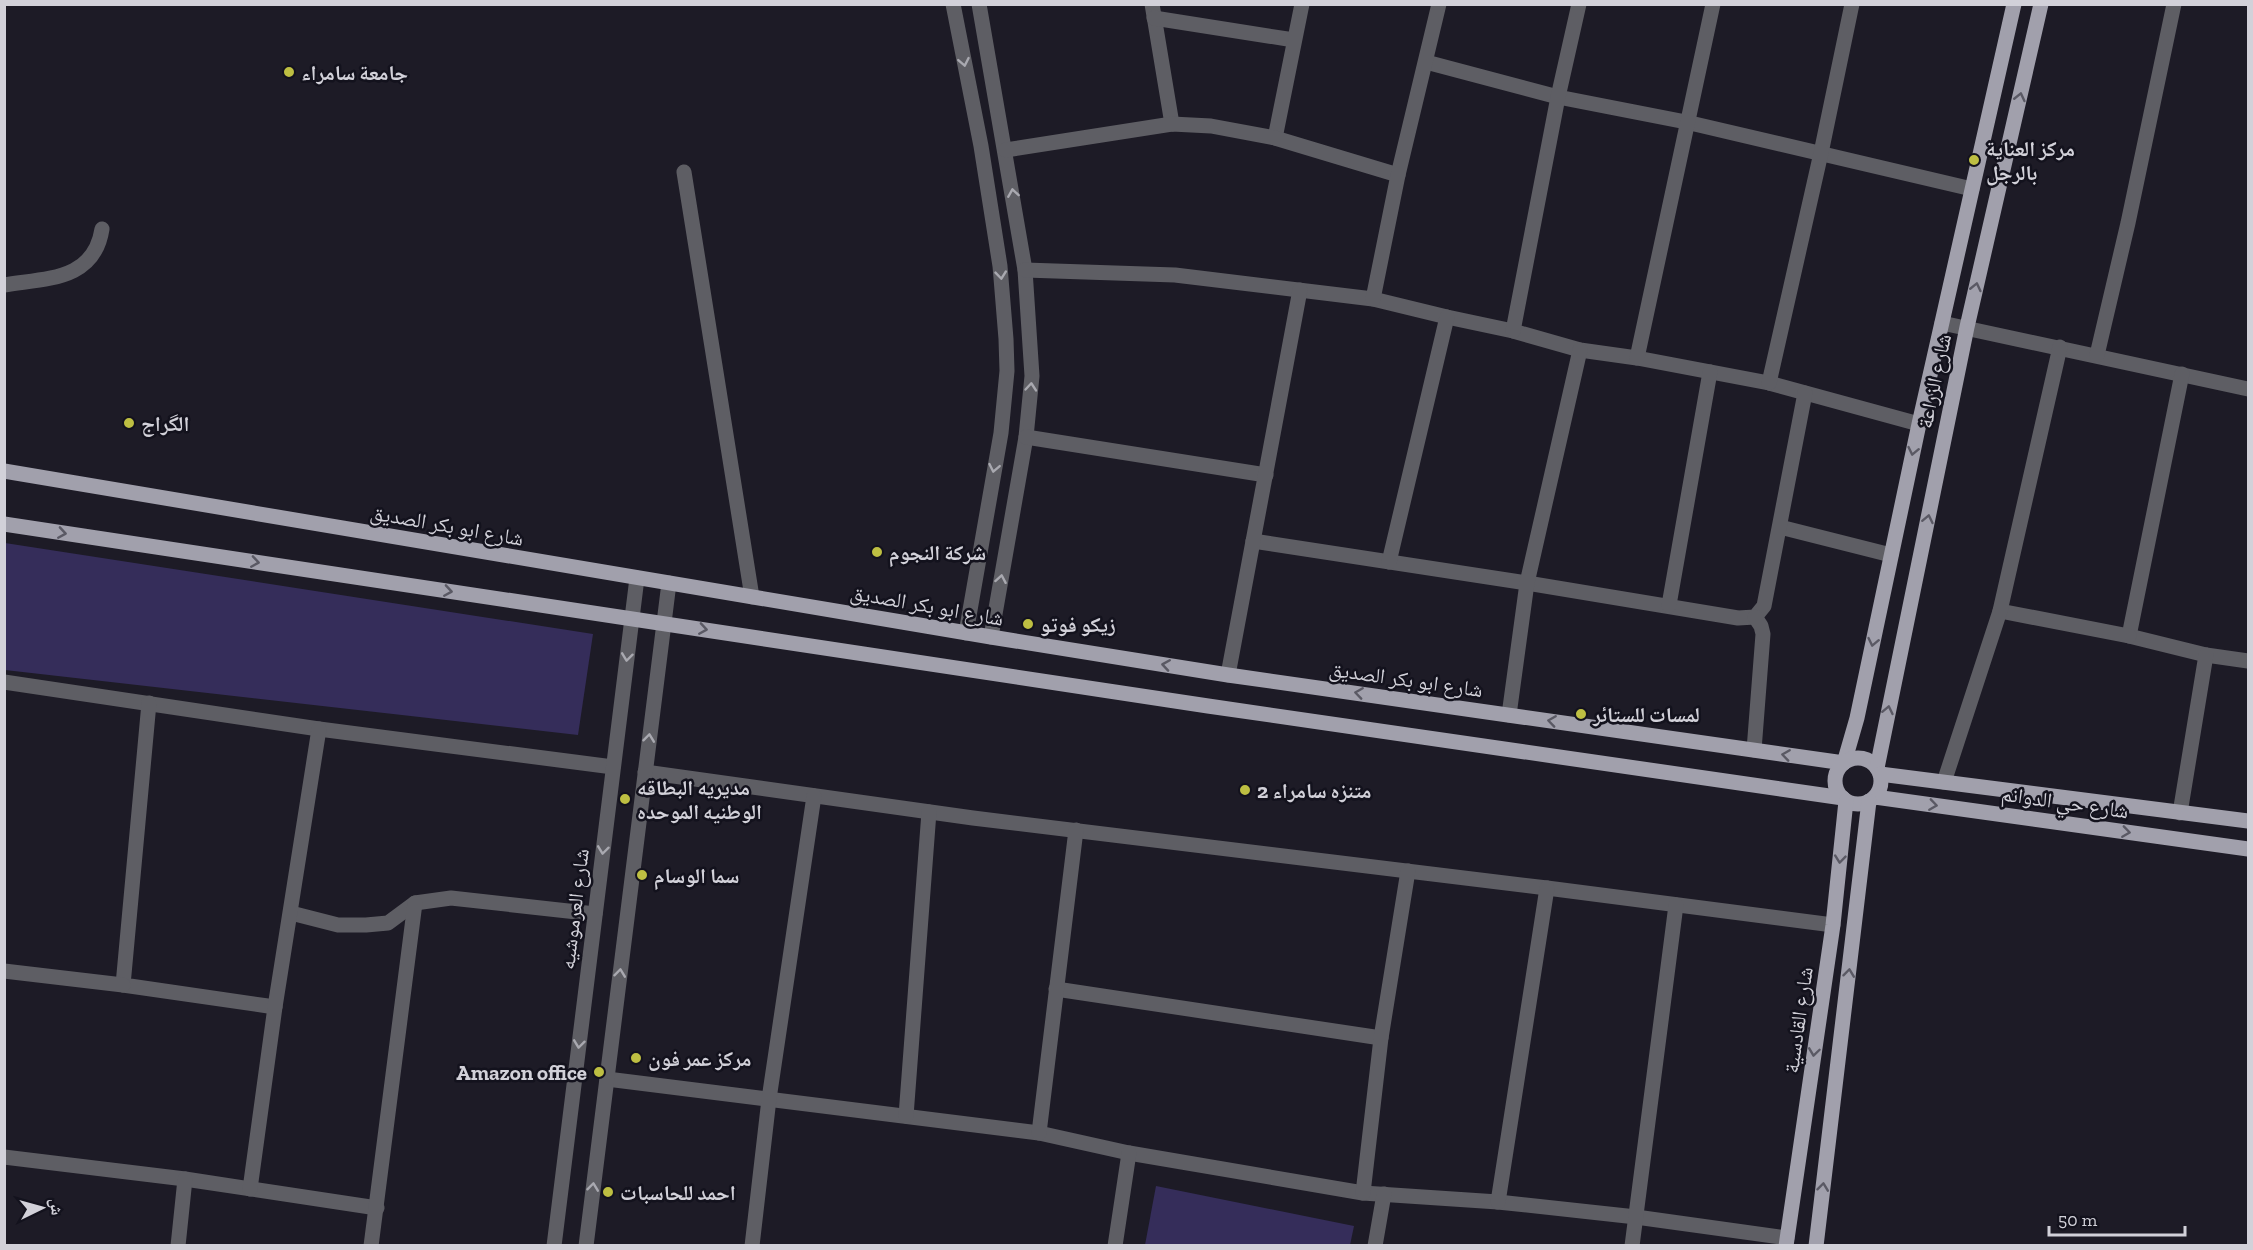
<svg xmlns="http://www.w3.org/2000/svg" width="2253" height="1250" font-family="'Zilla Slab','Noto Naskh Arabic',serif">
<rect width="100%" height="100%" fill="#1d1b26"/>
<g fill="#352d5a">
<polygon points="5,543 593,634 578,735 5,670"/>
<polygon points="1156,1186 1354,1226 1350,1245 1145,1245"/>
</g>
<g fill="none" stroke-linecap="round" stroke-linejoin="round">
<g stroke="#5e5e64" stroke-width="15">
<polyline points="953,4 981,146 1000,266 1006,339 1007,371 1001,433 966,633"/>
<polyline points="979,4 1025,270 1032,376 1026,437 991,637"/>
<polyline points="1152,4 1172,124"/>
<polyline points="1154,18 1294,40"/>
<polyline points="1426,62 1558,97 1686,122 1972,189"/>
<polyline points="1275,138 1302,4"/>
<polyline points="1006,150 1172,124 1211,126 1275,138 1398,175"/>
<polyline points="684,172 752,597"/>
<polyline points="1025,270 1175,275 1373,299 1447,317 1513,331 1580,350 1637,358 1769,383 1919,424"/>
<path d="M4 285C46 278 94 281 102 229"/>
<polyline points="1373,299 1398,175 1439,4"/>
<polyline points="1942,323 2248,389"/>
<polyline points="1513,331 1558,97 1579,4"/>
<polyline points="2097,355 2128,223 2174,4"/>
<polyline points="1637,358 1713,4"/>
<polyline points="2182,374 2129,636 2206,655 2248,661"/>
<polyline points="1769,383 1821,153 1852,4"/>
<polyline points="1026,437 1266,475"/>
<polyline points="1780,527 1891,555"/>
<polyline points="1253,541 1527,583 1738,618 1755,617 1764,606 1805,393"/>
<polyline points="1389,562 1447,317"/>
<polyline points="1669,605 1710,372"/>
<polyline points="2000,611 2129,636"/>
<polyline points="1228,675 1300,290"/>
<polyline points="4,682 319,729 613,767"/>
<polyline points="149,703 123,985 275,1007"/>
<polyline points="1509,715 1527,583 1580,350"/>
<polyline points="1754,750 1763,634 1761,626 1755,617"/>
<polyline points="645,772 973,818 1547,888 1833,925"/>
<polyline points="1944,782 2000,611 2060,347"/>
<polyline points="2180,813 2206,655"/>
<polyline points="291,913 338,925 366,925 388,923 415,903 451,898 595,914"/>
<polyline points="4,971 123,985"/>
<polyline points="1056,989 1381,1038"/>
<polyline points="607,1079 1039,1133 1129,1153 1363,1193 1498,1202 1636,1217 1787,1238"/>
<polyline points="906,1116 929,812"/>
<polyline points="1039,1133 1076,830"/>
<polyline points="4,1157 185,1179 377,1208"/>
<polyline points="250,1189 275,1007 319,729"/>
<polyline points="1363,1193 1381,1038 1408,871"/>
<polyline points="1498,1202 1547,888"/>
<polyline points="178,1246 185,1179"/>
<polyline points="371,1246 415,903"/>
<polyline points="554,1246 637,578"/>
<polyline points="586,1246 669,583"/>
<polyline points="752,1246 769,1099 814,796"/>
<polyline points="1115,1246 1129,1153"/>
<polyline points="1375,1246 1384,1194"/>
<polyline points="1632,1246 1676,905"/>
</g>
<g stroke="#a1a0ac" stroke-width="15">
<polyline points="4,471 991,637 1228,675 1844,763 1857,718 1919,424 2014,4"/>
<polyline points="4,524 1208,706 1843,798"/>
<circle cx="1858" cy="781" r="23"/>
<polyline points="1877,768 1967,327 2041,4"/>
<polyline points="1880,774 2248,821"/>
<polyline points="1875,797 2248,849"/>
<polyline points="1786,1246 1833,925 1846,801"/>
<polyline points="1816,1246 1869,801"/>
</g>
</g>
<defs><path id="oneway-chevron" d="M-2-3.5L2.5 0L-2 3.5" fill="none" stroke-width="1.6" stroke-linecap="round" stroke-linejoin="round" transform="scale(1.5)"/></defs>
<g stroke="#a9a9b0">
<use href="#oneway-chevron" transform="translate(964 62) rotate(79)"/>
<use href="#oneway-chevron" transform="translate(1013 193) rotate(-99)"/>
<use href="#oneway-chevron" transform="translate(1001 275) rotate(84)"/>
<use href="#oneway-chevron" transform="translate(1031 387) rotate(-85)"/>
<use href="#oneway-chevron" transform="translate(994 468) rotate(101)"/>
<use href="#oneway-chevron" transform="translate(1001 579) rotate(-80)"/>
<use href="#oneway-chevron" transform="translate(627 657) rotate(97)"/>
<use href="#oneway-chevron" transform="translate(649 738) rotate(-83)"/>
<use href="#oneway-chevron" transform="translate(603 850) rotate(97)"/>
<use href="#oneway-chevron" transform="translate(620 973) rotate(-83)"/>
<use href="#oneway-chevron" transform="translate(579 1044) rotate(97)"/>
<use href="#oneway-chevron" transform="translate(593 1187) rotate(-83)"/>
</g>
<g stroke="#5a5964">
<use href="#oneway-chevron" transform="translate(2020 97) rotate(-77)"/>
<use href="#oneway-chevron" transform="translate(1976 287) rotate(-77)"/>
<use href="#oneway-chevron" transform="translate(1913 451) rotate(102)"/>
<use href="#oneway-chevron" transform="translate(1928 519) rotate(-78)"/>
<use href="#oneway-chevron" transform="translate(62 533) rotate(9)"/>
<use href="#oneway-chevron" transform="translate(255 562) rotate(9)"/>
<use href="#oneway-chevron" transform="translate(448 591) rotate(9)"/>
<use href="#oneway-chevron" transform="translate(703 629) rotate(9)"/>
<use href="#oneway-chevron" transform="translate(1873 642) rotate(102)"/>
<use href="#oneway-chevron" transform="translate(1166 665) rotate(-171)"/>
<use href="#oneway-chevron" transform="translate(1359 693) rotate(-172)"/>
<use href="#oneway-chevron" transform="translate(1888 710) rotate(-78)"/>
<use href="#oneway-chevron" transform="translate(1552 721) rotate(-172)"/>
<use href="#oneway-chevron" transform="translate(1786 755) rotate(-172)"/>
<use href="#oneway-chevron" transform="translate(1933 805) rotate(8)"/>
<use href="#oneway-chevron" transform="translate(2126 832) rotate(8)"/>
<use href="#oneway-chevron" transform="translate(1840 859) rotate(96)"/>
<use href="#oneway-chevron" transform="translate(1849 973) rotate(-83)"/>
<use href="#oneway-chevron" transform="translate(1814 1052) rotate(98)"/>
<use href="#oneway-chevron" transform="translate(1823 1187) rotate(-83)"/>
</g>
<g fill="#bebf42" stroke="#13121d" stroke-width="2">
<circle cx="289" cy="72" r="6"/>
<circle cx="1974" cy="160" r="6"/>
<circle cx="129" cy="423" r="6"/>
<circle cx="877" cy="552" r="6"/>
<circle cx="1028" cy="624" r="6"/>
<circle cx="1581" cy="714" r="6"/>
<circle cx="1245" cy="790" r="6"/>
<circle cx="625" cy="799" r="6"/>
<circle cx="642" cy="875" r="6"/>
<circle cx="636" cy="1058" r="6"/>
<circle cx="599" cy="1072" r="6"/>
<circle cx="608" cy="1192" r="6"/>
</g>
<g text-anchor="middle" dominant-baseline="central" stroke-width="5" stroke-linejoin="round" paint-order="stroke">
<g font-size="21" font-weight="bold" fill="#d2d1d9" stroke="#13121d" text-anchor="start">
<text x="301" y="72">جامعة سامراء</text>
<text x="1986" y="148">مركز العناية<tspan x="1986" dy="24">بالرجل</tspan></text>
<text x="141" y="423">الگراج</text>
<text x="889" y="552">شركة النجوم</text>
<text x="1040" y="624">زيكو فوتو</text>
<text x="1593" y="714">لمسات للستائر</text>
<text x="637" y="787">مديريه البطاقه<tspan x="637" dy="24">الوطنيه الموحده</tspan></text>
<text x="1257" y="790">متنزه سامراء 2</text>
<text x="654" y="875">سما الوسام</text>
<text x="648" y="1058">مركز عمر فون</text>
<text x="587" y="1072" text-anchor="end">Amazon office</text>
<text x="620" y="1192">احمد للحاسبات</text>
</g>
<g font-size="21" fill="#d2d1d9" stroke="#13121d">
<text transform="translate(1934 381) rotate(-78)">شارع الزراعة</text>
<text transform="translate(447 525) rotate(10)">شارع ابو بكر الصديق</text>
<text transform="translate(927 605) rotate(10)">شارع ابو بكر الصديق</text>
<text transform="translate(1406 679) rotate(8)">شارع ابو بكر الصديق</text>
<text transform="translate(2065 802) rotate(8)">شارع حي الدوانم</text>
<text transform="translate(574 909) rotate(-83)">شارع العرموشيه</text>
<text transform="translate(1798 1020) rotate(-82)">شارع القادسية</text>
</g>
</g>
<rect width="2253" height="1250" fill="none" stroke="#d2d1d9" stroke-width="12"/>
<g transform="translate(42 1208) rotate(85)" stroke="#13121d" stroke-width="4.5" paint-order="stroke">
<path d="M0-4.5L10 22L0 15L-10 22Z" fill="#d2d1d9"/>
<text y="-9" font-size="16" font-weight="bold" text-anchor="middle" fill="#d2d1d9">ش</text>
</g>
<path d="M2049 1226v9h136v-9" fill="none" stroke="#d2d1d9" stroke-width="3"/>
<text x="2058" y="1226" font-size="18" fill="#d2d1d9" stroke="#13121d" stroke-width="4.5" paint-order="stroke">50 m</text>
</svg>
